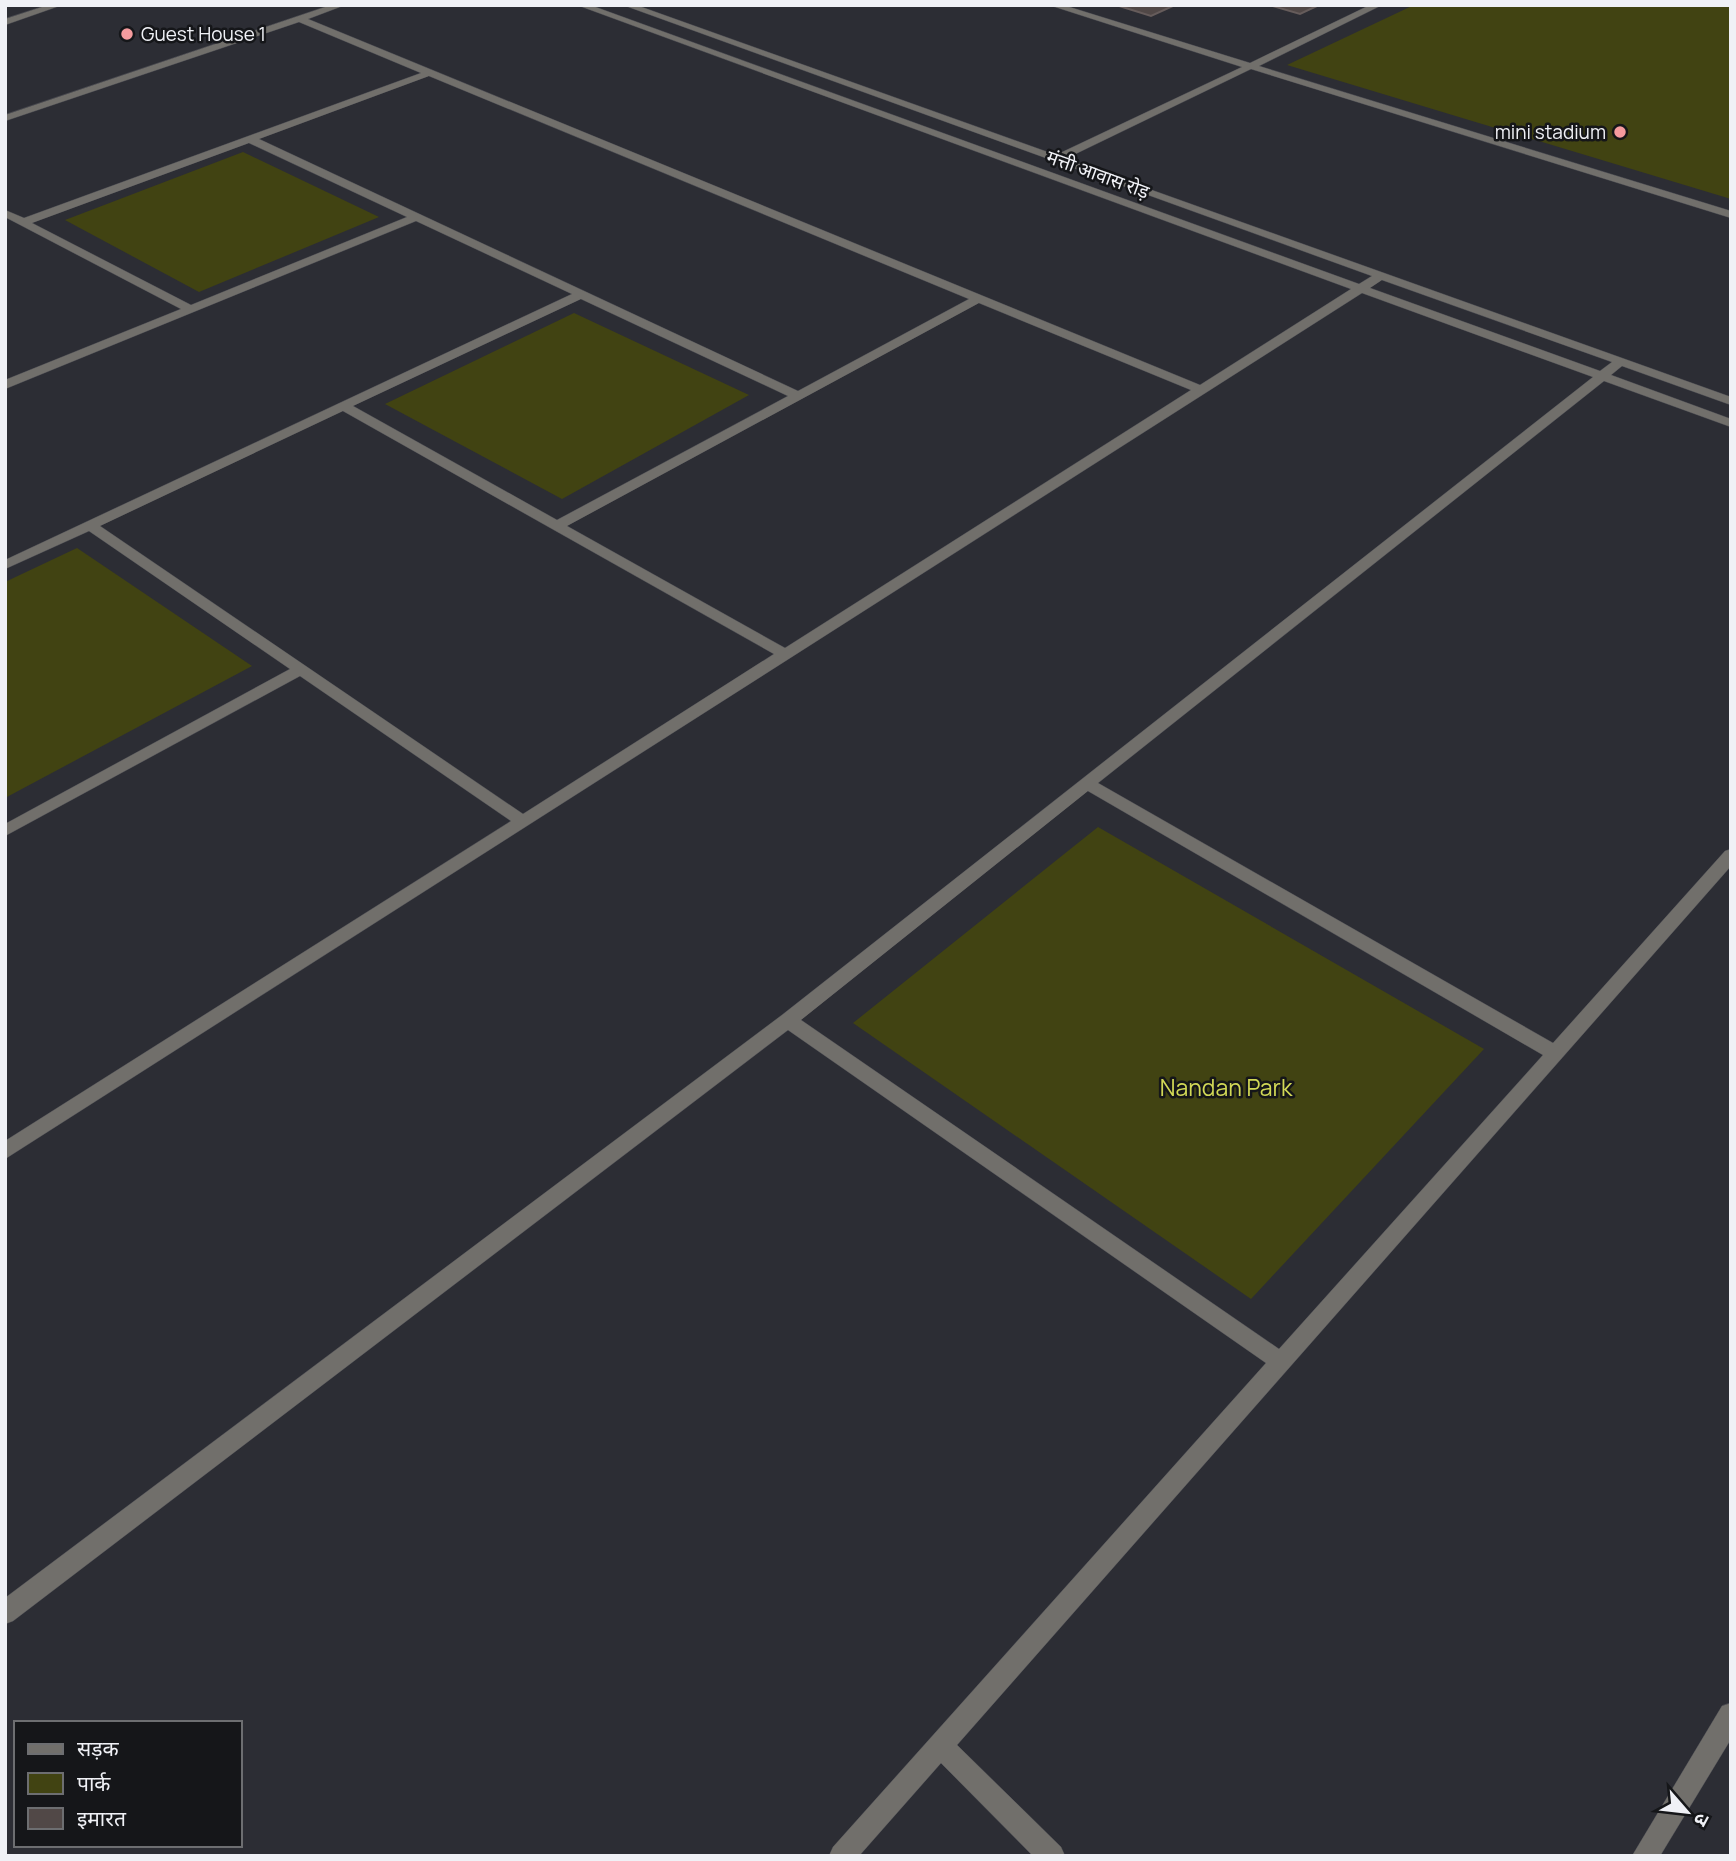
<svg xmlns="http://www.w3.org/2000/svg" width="1736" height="1861" font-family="Manrope,'Noto Sans Devanagari',sans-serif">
<rect width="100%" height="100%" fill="#2c2d34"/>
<g fill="#414312">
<polygon points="1414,5 1731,5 1731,199 1287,65"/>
<polygon points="243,152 379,217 199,292 65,220"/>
<polygon points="574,313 749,395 562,499 385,404"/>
<polygon points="77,548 252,666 5,798 5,582"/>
<polygon points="1098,827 1484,1049 1251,1299 853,1023"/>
</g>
<g fill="#514847" stroke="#665c5b" stroke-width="2">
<polygon points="1116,5 1175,5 1151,16"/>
<polygon points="1269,5 1319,5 1300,14"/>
</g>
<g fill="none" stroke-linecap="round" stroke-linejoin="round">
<defs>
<g id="street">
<polygon points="48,5 62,5 5,25 5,19"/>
<path d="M331 5H345L308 19 1200 385 1351 289 577 5H590L1359 284 1372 276 623 5H636L1056 155 1242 67 1049 5H1063L1250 63 1370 5H1382L1259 66 1731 211V218L1251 69 1065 159 1731 397V405L1622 366 1611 375 1731 419V427L1604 381 1098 783 1553 1043 1725 851 1731 849V866L957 1745 1061 1847 1065 1856H1033L941 1763 859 1856H829L833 1847 1266 1363 788 1030 13 1621 5 1624V1598L782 1015 1593 377 1362 293 5 1159V1141L511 821 300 676 5 836V824L290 669 89 531 5 569V560L572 294 416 221 5 389V380L181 309 5 217V210L24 218 421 73 299 22 5 121V115ZM429 76 969 299 798 391 259 139ZM249 143 407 217 191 305 32 223ZM1382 280 1612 362 1600 371 1370 288ZM581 299 788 396 557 520 353 406ZM979 303 1191 390 785 648 567 526ZM343 411 774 654 523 814 100 526ZM1088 791 1543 1055 1279 1349 801 1020Z"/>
<polygon points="1731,1703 1731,1739 1660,1856 1632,1856 1722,1706"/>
</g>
</defs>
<use href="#street" stroke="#47484f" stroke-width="1"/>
<use href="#street" fill="#716f6b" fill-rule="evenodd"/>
</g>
<g fill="#f59b9e" stroke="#151619" stroke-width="2.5">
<circle cx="127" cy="34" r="7"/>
<circle cx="1620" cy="132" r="7"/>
</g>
<g text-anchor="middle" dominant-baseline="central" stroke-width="5" stroke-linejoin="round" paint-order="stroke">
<g font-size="19" fill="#f0f1f6" stroke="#151619" text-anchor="start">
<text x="141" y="34">Guest House 1</text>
<text x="1606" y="132" text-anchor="end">mini stadium</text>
</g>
<g font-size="19" fill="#f0f1f6" stroke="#151619">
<text transform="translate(1098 174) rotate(20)">मंत्ती आवास रोड़</text>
</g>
<g font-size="23" fill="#d1d856" stroke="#151619">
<text x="1226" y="1087">Nandan Park</text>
</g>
</g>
<rect width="1736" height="1861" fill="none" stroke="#f0f1f6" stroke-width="14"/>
<rect x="14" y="1721" width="228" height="126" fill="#151619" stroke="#6d6e71" stroke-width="2"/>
<rect x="28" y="1744" width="35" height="10" fill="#716f6b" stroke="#6d6e71" stroke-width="2"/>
<text x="77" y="1756" font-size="21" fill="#f0f1f6">सड़क</text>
<rect x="28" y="1773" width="35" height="21" fill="#414312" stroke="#6d6e71" stroke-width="2"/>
<text x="77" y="1791" font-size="21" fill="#f0f1f6">पार्क</text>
<rect x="28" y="1808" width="35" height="21" fill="#514847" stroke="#6d6e71" stroke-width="2"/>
<text x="77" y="1826" font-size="21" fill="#f0f1f6">इमारत</text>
<g transform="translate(1687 1812) rotate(118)" stroke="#151619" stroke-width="5" paint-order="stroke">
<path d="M0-5L12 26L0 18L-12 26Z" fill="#f0f1f6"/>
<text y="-10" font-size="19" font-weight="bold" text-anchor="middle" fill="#f0f1f6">उ</text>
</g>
</svg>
